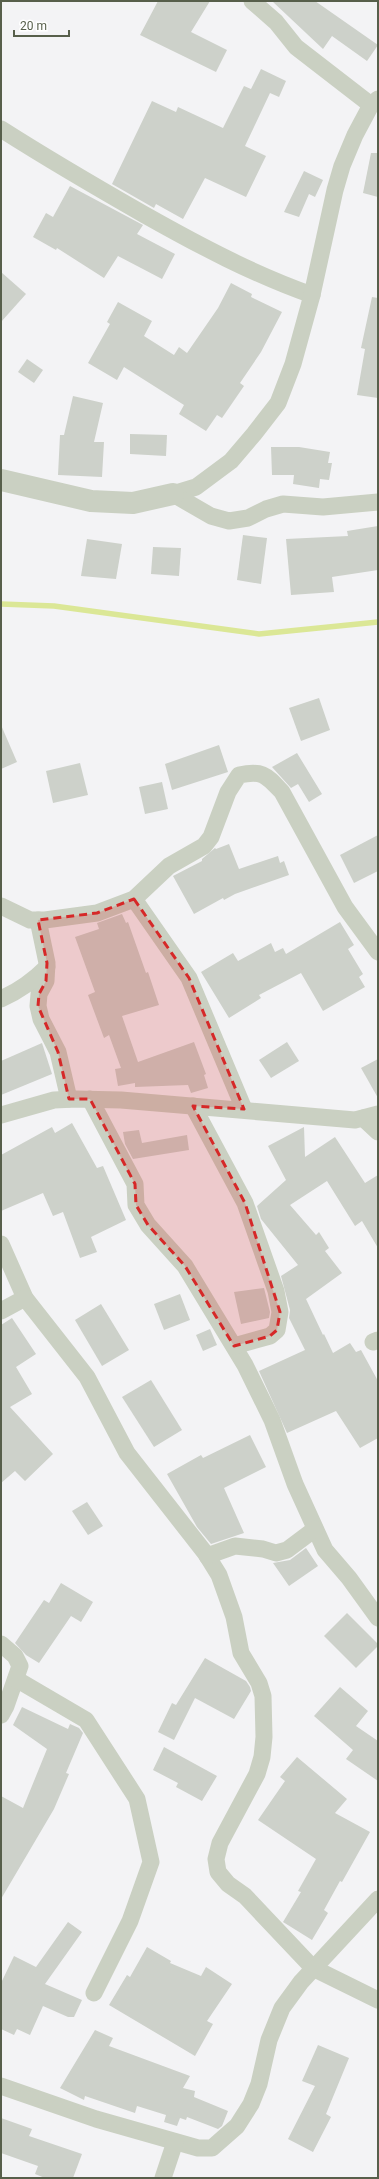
<svg xmlns="http://www.w3.org/2000/svg" width="379" height="2179" font-family="Roboto,sans-serif">
<rect width="100%" height="100%" fill="#f3f3f5"/>
<g fill="none" stroke-linecap="round" stroke-linejoin="round">
<polyline stroke="#dbe796" stroke-width="5.5" points="1,604 54,606 259,634 378,622"/>
</g>
<g fill="#cdd1ca">
<polygon points="158,1 210,1 191,32 227,50 216,72 140,35"/>
<polygon points="272,1 315,1 378,45 367,61 332,36 323,49"/>
<polygon points="261,69 286,81 279,97 270,93 245,146 266,156 246,197 205,178 183,219 156,204 154,208 112,184 152,101 176,112 178,107 223,128 244,86 251,89"/>
<polygon points="371,153 378,153 378,197 363,193"/>
<polygon points="304,171 323,180 315,197 309,194 299,217 284,212"/>
<polygon points="70,186 143,225 137,234 175,254 162,279 118,256 104,278 57,248 56,250 33,237 46,213 53,217"/>
<polygon points="1,272 26,294 1,322"/>
<polygon points="231,283 252,294 251,297 282,312 261,352 240,383 244,386 222,418 217,415 206,431 179,414 184,405 124,367 117,380 88,363 110,324 107,322 118,302 152,321 144,336 174,355 179,347 187,353 218,308"/>
<polygon points="372,297 378,298 378,398 357,395 365,349 361,348"/>
<polygon points="27,359 43,370 34,383 18,372"/>
<polygon points="73,396 103,403 94,442 104,442 102,477 58,475 60,435 64,435"/>
<polygon points="130,434 167,435 166,456 130,454"/>
<polygon points="271,447 299,447 330,452 328,463 332,463 329,480 320,479 319,488 293,484 294,475 272,475"/>
<polygon points="378,526 378,570 332,577 334,592 291,595 286,539 348,536 347,531"/>
<polygon points="243,535 267,538 261,584 237,580"/>
<polygon points="87,539 122,544 116,579 81,576"/>
<polygon points="153,547 181,548 179,576 151,574"/>
<polygon points="319,698 330,730 301,741 289,708"/>
<polygon points="1,725 17,762 1,769"/>
<polygon points="219,745 228,772 172,790 165,764"/>
<polygon points="297,753 322,794 309,802 298,784 291,788 272,767"/>
<polygon points="80,763 88,795 53,803 46,771"/>
<polygon points="162,782 168,809 145,814 139,787"/>
<polygon points="378,835 378,871 354,883 340,855"/>
<polygon points="229,844 239,869 278,856 280,863 284,861 289,875 235,894 224,900 223,898 194,914 173,876 202,861 202,859 215,848 216,849"/>
<polygon points="122,914 126,923 128,922 146,973 148,972 159,1005 122,1016 138,1062 194,1042 206,1074 204,1075 208,1088 191,1093 188,1085 135,1087 135,1083 118,1086 115,1069 121,1068 109,1035 104,1038 88,995 95,992 75,937 99,929 97,923"/>
<polygon points="340,922 354,945 348,949 363,974 359,977 365,987 323,1011 301,973 259,995 261,998 229,1018 201,972 233,953 238,961 271,943 275,952 283,948 286,954"/>
<polygon points="287,1042 299,1061 271,1078 259,1060"/>
<polygon points="42,1043 52,1074 1,1095 1,1061"/>
<polygon points="378,1059 378,1098 361,1068"/>
<polygon points="72,1123 97,1168 103,1166 126,1220 91,1237 97,1252 80,1258 63,1212 53,1216 43,1193 1,1211 1,1155 52,1127 55,1133"/>
<polygon points="304,1127 305,1157 335,1137 365,1183 378,1175 378,1248 362,1221 355,1226 327,1181 290,1205 316,1235 319,1232 329,1248 325,1251 342,1273 306,1299 323,1335 324,1334 333,1353 350,1343 356,1352 361,1350 378,1381 378,1438 360,1448 336,1411 287,1433 259,1371 305,1350 289,1318 290,1310 281,1276 298,1265 261,1219 257,1206 286,1180 268,1146"/>
<polygon points="139,1130 142,1143 187,1135 189,1150 133,1159 125,1144 123,1132"/>
<polygon points="264,1288 270,1312 269,1318 241,1324 234,1292"/>
<polygon points="180,1294 190,1320 164,1330 154,1304"/>
<polygon points="101,1304 129,1350 102,1366 75,1320"/>
<polygon points="12,1318 36,1354 16,1367 32,1394 10,1407 53,1454 25,1481 15,1471 1,1483 1,1325"/>
<polygon points="210,1329 217,1345 203,1351 196,1335"/>
<polygon points="151,1380 182,1430 154,1447 122,1397"/>
<polygon points="250,1435 266,1467 224,1488 244,1533 211,1544 197,1527 167,1474 201,1455 203,1458"/>
<polygon points="87,1502 103,1526 88,1535 72,1511"/>
<polygon points="306,1548 318,1566 289,1586 273,1563 290,1560"/>
<polygon points="61,1583 93,1602 81,1622 71,1616 39,1663 26,1655 15,1643 44,1600 49,1603"/>
<polygon points="347,1613 378,1644 378,1646 356,1668 324,1636"/>
<polygon points="205,1658 246,1681 250,1687 251,1691 234,1719 195,1698 174,1740 158,1732 172,1703 176,1705"/>
<polygon points="340,1687 368,1711 356,1726 378,1741 378,1781 346,1759 353,1750 314,1716"/>
<polygon points="22,1707 68,1729 70,1724 79,1728 83,1733 66,1773 69,1774 54,1809 1,1899 1,1796 23,1808 47,1749 13,1725"/>
<polygon points="164,1747 217,1776 202,1801 176,1787 178,1783 153,1770"/>
<polygon points="297,1757 347,1799 335,1813 370,1832 342,1882 340,1881 324,1910 328,1913 312,1940 283,1922 301,1892 298,1891 316,1859 258,1820 285,1781 280,1777"/>
<polygon points="68,1922 82,1932 45,1984 82,2000 74,2017 68,2017 43,2006 30,2035 17,2029 14,2035 1,2029 1,1983 14,1956 36,1967"/>
<polygon points="147,1947 171,1961 170,1963 201,1976 206,1967 232,1984 207,2021 213,2024 195,2056 109,2005 127,1975 130,1977"/>
<polygon points="95,2030 113,2038 109,2046 190,2076 183,2088 195,2091 194,2097 228,2111 222,2126 218,2129 187,2117 186,2120 180,2118 177,2126 164,2122 166,2115 137,2106 135,2113 85,2096 84,2100 60,2088"/>
<polygon points="318,2045 349,2058 326,2114 331,2117 313,2152 288,2139 315,2086 302,2081"/>
<polygon points="1,2118 32,2129 29,2136 82,2154 73,2178 45,2178 35,2174 38,2166 1,2153"/>
</g>
<g fill="none" stroke-linecap="round" stroke-linejoin="round">
<g stroke="#cad0c2" stroke-width="17">
<polyline points="252,1 276,22 296,47 371,105"/>
<path d="M1 129C48 159 96 187 145 215 200 246 253 274 312 295"/>
<polyline points="173,494 196,487 231,461 254,434 278,403 293,364 312,295 335,190 342,166 355,135 371,105 378,99"/>
<polyline points="173,494 211,516 229,521 248,518 266,509 283,504 323,507 378,502"/>
<polyline points="134,899 189,978 244,1109"/>
<path d="M1 906 30 920H45L97 913 134 899 169 866 204 846 211 837 228 792 239 775C263 770 266 775 282 792L345 907 378 952"/>
<polyline points="38,920 47,963 46,981 39,994 38,1006 41,1019 58,1052 69,1099"/>
<path d="M1 999C19 991 33 981 47 967"/>
<polyline points="90,1099 135,1184 136,1205 148,1225 185,1266 245,1365 272,1420 295,1484 325,1550 349,1578 378,1618"/>
<polyline points="193,1106 245,1203 276,1291 280,1312 277,1330 270,1336 234,1346"/>
<polyline points="1,1115 54,1100 76,1099 121,1100 355,1120 378,1114"/>
<polyline points="363,1118 378,1132"/>
<polyline points="1,1244 25,1298 87,1377 127,1453 206,1554 219,1575 234,1617 241,1653 259,1683 263,1696 264,1737 262,1757 257,1774 220,1843 216,1859 218,1872 228,1884 245,1896 313,1968 378,2000"/>
<polyline points="1,1311 25,1298"/>
<polyline points="373,1342 378,1340"/>
<polyline points="207,1556 235,1546 263,1549 276,1553 287,1550 315,1529"/>
<polyline points="1,1644 15,1656 20,1666 6,1706 1,1715"/>
<polyline points="16,1679 86,1720 137,1799 151,1862 130,1921 94,1993"/>
<polyline points="1,2086 96,2119 198,2148 212,2148 237,2126 251,2104 259,2084 269,2040 282,2008 301,1982 378,1899"/>
<polyline points="163,2178 175,2142"/>
</g>
<polyline stroke="#cad0c2" stroke-width="22" points="1,480 91,501 133,503 173,494"/>
</g>
<path fill="#d62828" fill-opacity="0.2" stroke="#d62828" stroke-width="3" stroke-dasharray="8 5" stroke-linejoin="round" d="M134 899 189 978 244 1109 193 1106 245 1203 280 1312 277 1330 270 1336 234 1346 185 1266 148 1225 136 1205 135 1184 90 1099H69L58 1052 38 1006 39 994 46 981 47 963 38 920 97 913Z"/>
<rect width="379" height="2179" fill="none" stroke="#575f4b" stroke-width="4"/>
<path d="M14 30v6h55v-6" fill="none" stroke="#575f4b" stroke-width="2"/>
<text x="20" y="30" font-size="12" fill="#575f4b" stroke="#ffffff" stroke-width="3" paint-order="stroke">20 m</text>
</svg>
